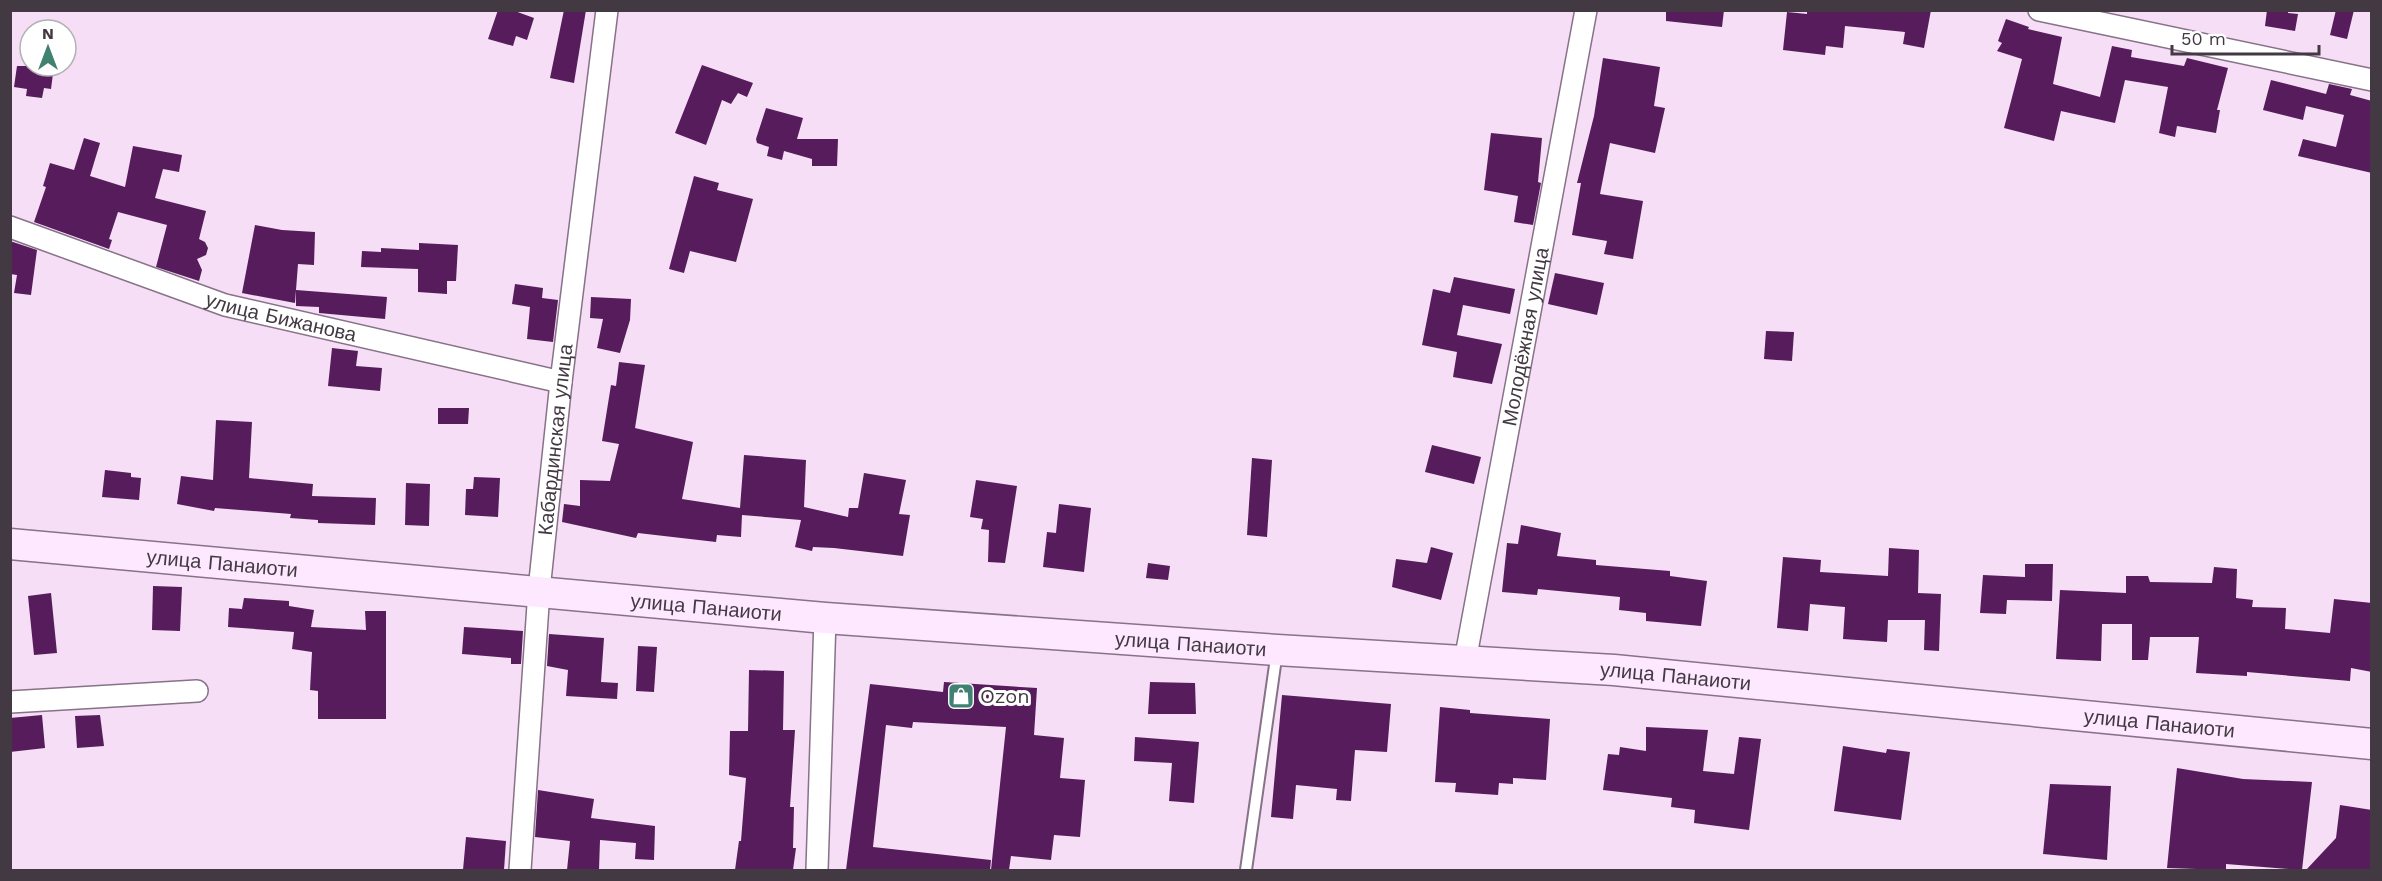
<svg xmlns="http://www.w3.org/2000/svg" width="2382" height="881" font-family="'Work Sans',sans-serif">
<rect width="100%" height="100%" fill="#f5def6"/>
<g fill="#571c5b">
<polygon points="498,10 512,10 534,18 527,40 516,36 513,46 488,39"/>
<polygon points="564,10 586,10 574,83 550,78"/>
<polygon points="1666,10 1724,10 1722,27 1666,21"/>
<polygon points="1807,10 1931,10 1924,48 1903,44 1905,32 1845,26 1843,48 1826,46 1825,55 1783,50 1787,12 1807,14"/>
<polygon points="2267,10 2288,10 2288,13 2298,14 2295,31 2265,26"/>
<polygon points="2336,10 2354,10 2347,39 2330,35"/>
<polygon points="2006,19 2029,27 2028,29 2062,37 2053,84 2100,97 2112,46 2132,50 2131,57 2184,66 2187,58 2228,68 2217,110 2220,110 2216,133 2177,126 2175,137 2159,133 2168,87 2125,80 2115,123 2061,111 2054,141 2004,128 2022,59 1997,51 2002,43 1998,41"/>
<polygon points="1603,58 1660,67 1654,106 1665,108 1655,153 1610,143 1600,194 1643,201 1633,259 1604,254 1607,241 1572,235 1581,183 1577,183 1594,116"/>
<polygon points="702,65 753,83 747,97 738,93 731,104 722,100 706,145 675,133"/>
<polygon points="17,66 54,66 51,89 44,88 42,98 26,96 27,89 14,87"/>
<polygon points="2271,80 2326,94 2329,84 2352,89 2350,95 2372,101 2372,173 2298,156 2303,139 2336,147 2344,115 2306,106 2303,120 2263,110"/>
<polygon points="766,108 803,118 797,139 838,139 837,166 812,166 812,159 784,151 782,160 767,156 769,147 757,143 756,139"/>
<polygon points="1491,133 1542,138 1538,182 1541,183 1533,225 1514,222 1518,196 1484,190"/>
<polygon points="84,138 100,143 90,176 125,187 133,146 182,155 179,172 163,169 155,198 206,211 199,239 205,242 208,248 206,255 197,259 202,270 199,281 156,267 167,225 118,212 109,239 112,240 109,249 34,222 46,187 43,186 50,163 74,170"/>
<polygon points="694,176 719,183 717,190 753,199 736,262 690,251 684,273 669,269"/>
<polygon points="255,225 282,230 315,232 314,265 298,264 295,303 242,293"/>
<polygon points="10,241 37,250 31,295 14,293 17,275 10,274"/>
<polygon points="419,243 458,245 456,281 447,281 447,294 418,292 418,269 361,267 362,251 381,252 381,248 419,250"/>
<polygon points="1555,273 1604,283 1597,315 1548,304"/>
<polygon points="1454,277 1515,289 1510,314 1463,305 1457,335 1502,344 1492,384 1453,377 1457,352 1422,345 1433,289 1450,293"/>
<polygon points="515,284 543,288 542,298 558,300 553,342 527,339 530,307 512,304"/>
<polygon points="296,290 387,297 385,319 319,313 319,307 296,306"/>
<polygon points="591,297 631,299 630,320 620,353 597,348 603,319 590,318"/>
<polygon points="1766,331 1794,332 1792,361 1764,359"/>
<polygon points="332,348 358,351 356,366 382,368 380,391 328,386"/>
<polygon points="619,362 645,365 635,428 693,442 682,499 740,508 744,455 806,460 804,507 848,517 849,508 858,508 864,473 906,480 899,514 910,515 903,556 834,548 813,547 812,551 795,547 801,520 742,515 741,537 717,535 716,542 638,533 636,538 562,522 564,504 580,506 580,480 610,481 619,444 602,441 611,385 616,386"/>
<polygon points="438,408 469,408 468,424 438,424"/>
<polygon points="216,420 252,422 249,478 313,484 312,496 376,498 375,525 318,523 318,520 290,518 291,514 215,508 214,511 177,504 181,476 213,480"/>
<polygon points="1432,445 1481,457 1474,484 1425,472"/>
<polygon points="1252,458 1272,460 1267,537 1247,535"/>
<polygon points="105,470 131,473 131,477 141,478 139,500 102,497"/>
<polygon points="474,477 500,478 498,517 465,515 466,489 473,489"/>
<polygon points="976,480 1017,486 1005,563 988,562 989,530 981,529 983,519 970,517"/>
<polygon points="406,483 430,484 429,526 405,525"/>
<polygon points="1059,504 1091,508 1084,572 1043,567 1047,532 1056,533"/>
<polygon points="1521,525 1561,533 1557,556 1596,560 1596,565 1670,571 1670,576 1707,581 1701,626 1646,621 1646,613 1619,610 1620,597 1538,589 1537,595 1502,592 1507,543 1518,544"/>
<polygon points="1431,547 1453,553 1441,600 1392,587 1396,559 1427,563"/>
<polygon points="1889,548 1919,550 1918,593 1941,594 1939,651 1924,650 1925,620 1888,620 1887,642 1843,639 1845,607 1810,604 1808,631 1777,628 1783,557 1821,560 1820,572 1888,576"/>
<polygon points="1148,563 1170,566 1168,580 1146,578"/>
<polygon points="2025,564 2053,564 2052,601 2007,600 2006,614 1980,613 1983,575 2025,577"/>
<polygon points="2214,567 2237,569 2236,598 2253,600 2252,607 2286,608 2285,629 2330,633 2334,599 2372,603 2372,672 2351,668 2350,681 2247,672 2247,676 2196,673 2199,637 2150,637 2148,660 2132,660 2132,624 2102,624 2101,661 2056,659 2060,590 2126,593 2126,576 2148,576 2150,582 2212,583"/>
<polygon points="153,586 182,587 180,631 152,630"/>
<polygon points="51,593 57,653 34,655 28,596"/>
<polygon points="244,598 289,601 289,606 314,610 311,627 366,630 365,611 386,611 386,719 318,719 318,691 310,690 312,652 292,649 294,632 228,627 229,608 242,609"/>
<polygon points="464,627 523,631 521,664 511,664 511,658 462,654"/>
<polygon points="549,634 604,638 601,682 618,683 617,699 566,696 568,670 547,666"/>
<polygon points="638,646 657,647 654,692 636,691"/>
<polygon points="749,670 784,671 783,730 795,730 790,807 794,807 793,848 796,848 793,870 735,870 739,841 741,841 746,778 729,775 730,731 748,731"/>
<polygon points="944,682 1037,688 1034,735 1064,738 1060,778 1085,780 1080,837 1054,835 1051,860 1011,856 1009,870 991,870 1006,727 913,722 912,728 886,725 873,847 991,860 990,870 846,870 870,684 943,692"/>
<polygon points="1150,682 1195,683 1196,714 1148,714"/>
<polygon points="1282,695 1391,704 1387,752 1355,750 1351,801 1336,800 1337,789 1296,785 1293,819 1271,817"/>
<polygon points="1440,707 1470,710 1470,713 1550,719 1546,780 1513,778 1513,784 1499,783 1498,795 1455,792 1456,783 1435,782"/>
<polygon points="42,715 45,748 10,752 10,718"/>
<polygon points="100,715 104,746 77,748 75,716"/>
<polygon points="1646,727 1708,730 1703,771 1734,774 1739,737 1761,739 1749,830 1694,823 1695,810 1671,807 1672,798 1603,790 1608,754 1619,755 1620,747 1646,751"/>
<polygon points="1135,737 1199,742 1194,803 1169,801 1172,763 1134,761"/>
<polygon points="1843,746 1886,753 1887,749 1910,752 1901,820 1834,811"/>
<polygon points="2177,768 2243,779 2312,782 2302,870 2226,864 2226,870 2167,868"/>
<polygon points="2050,784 2111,786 2107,860 2043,854"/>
<polygon points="538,790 594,799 591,818 655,826 654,860 635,859 636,843 600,840 599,870 567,870 570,841 535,837"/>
<polygon points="2340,805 2372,810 2370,870 2306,870 2336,838"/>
<polygon points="466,837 506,841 504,870 463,870"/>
</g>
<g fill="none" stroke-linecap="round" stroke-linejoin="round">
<defs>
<polyline id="lane" points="1246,870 1277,651"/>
<g id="street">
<polyline points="2039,10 2372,80"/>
<path id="s1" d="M10 227 225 305 561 382"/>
<path id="s2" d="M1465 661 1586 10"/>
<polyline points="10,702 197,691"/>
<path id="s3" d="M520 870 539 590 561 382 607 10"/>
<polyline points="817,870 825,618"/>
</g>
<g id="secondary">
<path id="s4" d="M10 544 825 618 1277 650 1614 670 2372 744"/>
</g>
</defs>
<use href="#lane" stroke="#877288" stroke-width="14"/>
<use href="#street" stroke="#877288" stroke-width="24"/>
<use href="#secondary" stroke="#877288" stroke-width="33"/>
<use href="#lane" stroke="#fff" stroke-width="10"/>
<use href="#street" stroke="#fff" stroke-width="21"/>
<use href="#secondary" stroke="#fee8ff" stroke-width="30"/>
</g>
<defs>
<symbol id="shop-square" viewBox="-11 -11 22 22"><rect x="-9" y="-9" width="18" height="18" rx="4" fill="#408171" stroke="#fff"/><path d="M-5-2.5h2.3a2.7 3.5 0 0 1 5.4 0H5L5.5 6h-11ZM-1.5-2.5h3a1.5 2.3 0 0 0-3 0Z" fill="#fff"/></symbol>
</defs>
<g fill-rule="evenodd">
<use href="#shop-square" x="946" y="681" width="30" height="30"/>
</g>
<g text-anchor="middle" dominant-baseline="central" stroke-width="6" stroke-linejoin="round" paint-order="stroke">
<g font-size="20" fill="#423942" stroke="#fff">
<text stroke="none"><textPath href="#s1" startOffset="286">улица Бижанова</textPath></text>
<text stroke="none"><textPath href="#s2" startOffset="330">Молодёжная улица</textPath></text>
<text stroke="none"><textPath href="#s3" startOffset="432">Кабардинская улица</textPath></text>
<text stroke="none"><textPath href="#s4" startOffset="213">улица Панаиоти</textPath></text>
<text stroke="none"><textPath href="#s4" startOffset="699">улица Панаиоти</textPath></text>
<text stroke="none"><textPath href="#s4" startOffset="1185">улица Панаиоти</textPath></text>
<text stroke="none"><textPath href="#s4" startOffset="1671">улица Панаиоти</textPath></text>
<text stroke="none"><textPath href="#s4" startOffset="2157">улица Панаиоти</textPath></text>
</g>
<g font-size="20" fill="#423942" stroke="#fff" text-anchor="start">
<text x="980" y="696">Ozon</text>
</g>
</g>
<rect width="2382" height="881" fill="none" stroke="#423942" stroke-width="24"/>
<g transform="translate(48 48)"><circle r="28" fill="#ffffff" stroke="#b3b0b3" stroke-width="1.5"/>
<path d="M0-4.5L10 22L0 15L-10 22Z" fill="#408171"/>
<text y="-9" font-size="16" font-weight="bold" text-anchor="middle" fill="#423942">N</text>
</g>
<path d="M2172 45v9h147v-9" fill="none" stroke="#423942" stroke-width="3"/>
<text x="2181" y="45" font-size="18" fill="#423942" stroke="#ffffff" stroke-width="4.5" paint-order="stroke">50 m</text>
</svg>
